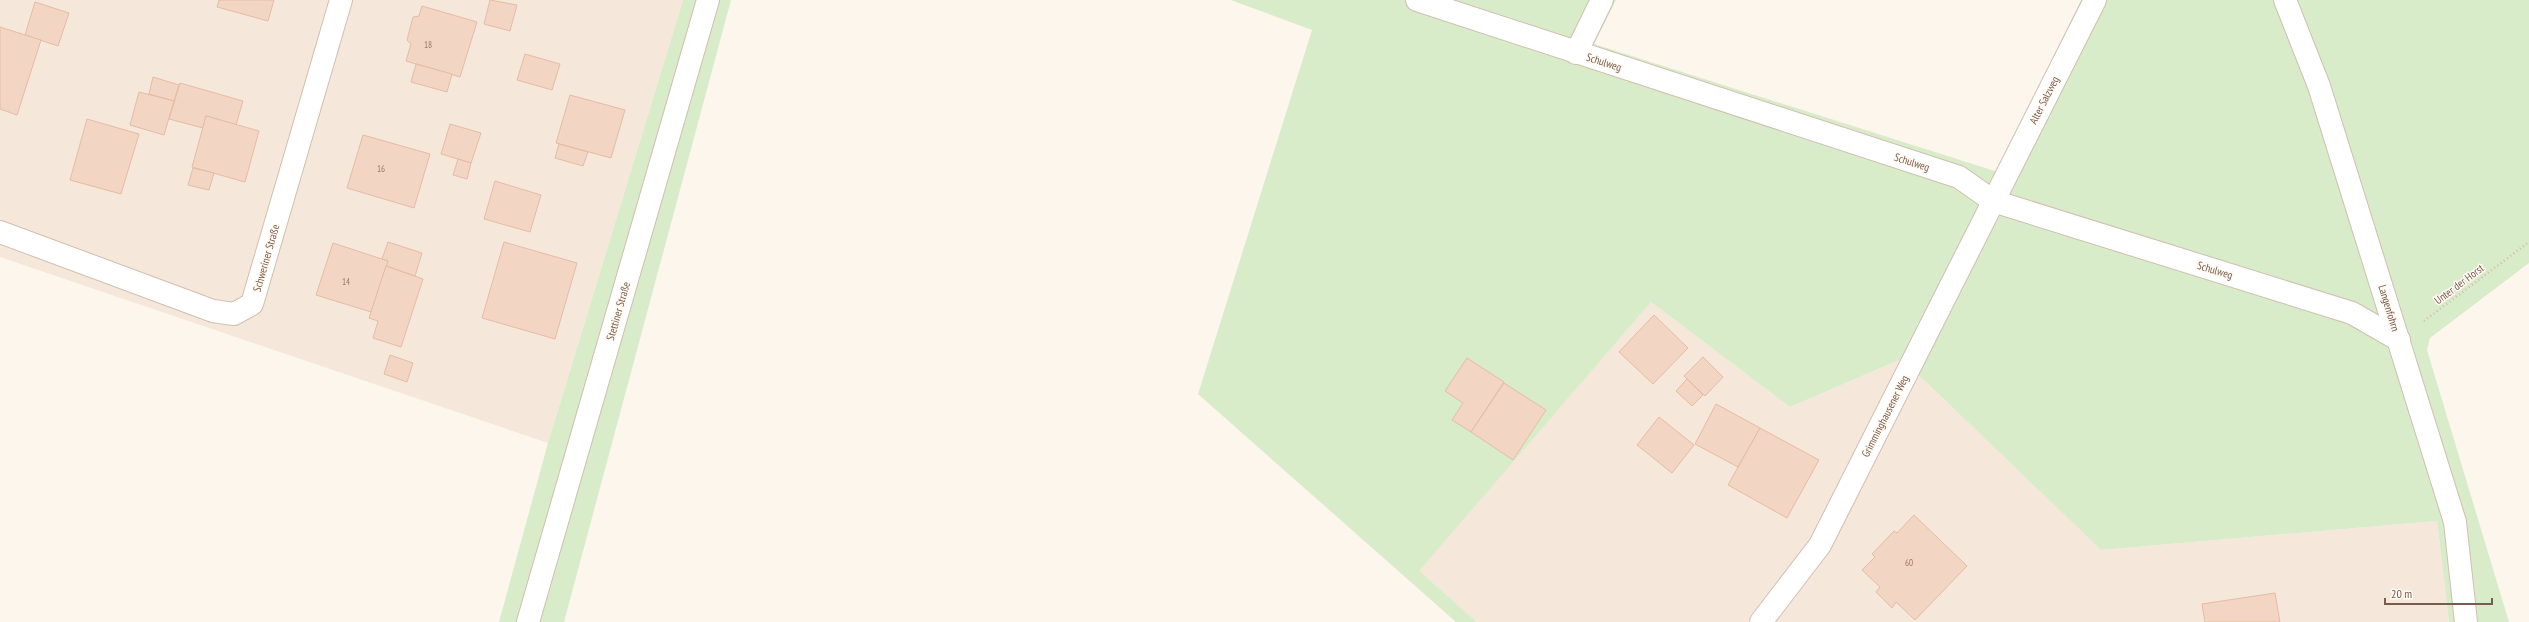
<svg xmlns="http://www.w3.org/2000/svg" width="2529" height="622" font-family="'PT Sans Narrow',sans-serif">
<rect width="100%" height="100%" fill="#fdf6ec"/>
<g fill="#f5e8da">
<polygon points="0,0 683,0 548,443 0,257"/>
<polygon points="1651,302 1790,407 1899,360 1924,380 2101,550 2437,521 2449,622 1477,622 1418,571"/>
</g>
<g fill="#d8ecc9">
<polygon points="683,0 731,0 564,622 499,622 548,443"/>
<polygon points="1231,0 1616,0 1594,44 1998,172 2081,0 2529,0 2529,263 2430,338 2427,350 2509,622 2449,622 2437,521 2101,550 1924,380 1899,360 1790,407 1651,302 1419,571 1477,622 1456,622 1198,394 1312,30"/>
</g>
<g fill="#f3d5c3" stroke="#e6bba3">
<polygon points="219,0 274,0 268,21 217,7"/>
<polygon points="490,0 517,5 510,31 484,24"/>
<polygon points="35,2 69,13 58,46 25,35"/>
<polygon points="422,6 477,22 460,77 406,61 411,44 407,40 413,17 419,16"/>
<polygon points="0,27 41,40 17,115 0,109"/>
<polygon points="525,54 560,64 552,90 517,80"/>
<polygon points="416,64 452,74 447,92 411,82"/>
<polygon points="153,77 179,85 174,101 149,94"/>
<polygon points="180,83 243,101 236,125 206,116 203,128 169,119"/>
<polygon points="139,92 174,101 164,135 130,125"/>
<polygon points="570,95 625,110 611,158 556,143"/>
<polygon points="206,116 259,131 245,182 192,167"/>
<polygon points="87,119 139,134 121,194 70,180"/>
<polygon points="450,124 481,133 471,163 441,154"/>
<polygon points="363,135 430,154 414,208 347,188"/>
<polygon points="559,144 588,152 583,166 555,158"/>
<polygon points="458,159 471,163 467,179 453,175"/>
<polygon points="193,168 214,173 209,190 188,185"/>
<polygon points="495,181 541,195 530,232 484,219"/>
<polygon points="388,242 422,253 415,276 386,266 388,261 382,259"/>
<polygon points="504,242 577,263 555,339 482,318"/>
<polygon points="333,243 388,261 371,312 316,295"/>
<polygon points="386,266 423,279 401,347 373,338 378,321 369,318"/>
<polygon points="1654,315 1688,348 1653,384 1619,352"/>
<polygon points="390,355 413,363 407,382 384,374"/>
<polygon points="1703,357 1723,377 1705,396 1684,376"/>
<polygon points="1467,358 1504,382 1471,432 1452,420 1463,403 1445,391"/>
<polygon points="1687,379 1703,395 1692,406 1676,391"/>
<polygon points="1504,383 1546,410 1513,460 1471,432"/>
<polygon points="1716,404 1760,428 1738,467 1695,444"/>
<polygon points="1659,417 1694,445 1672,473 1637,445"/>
<polygon points="1760,428 1819,460 1787,518 1728,485"/>
<polygon points="1914,515 1967,566 1915,620 1896,602 1892,608 1876,592 1880,587 1862,570 1875,557 1872,554 1894,531 1897,533"/>
<polygon points="2275,593 2280,622 2205,622 2202,604"/>
</g>
<g fill="none" stroke-linecap="round" stroke-linejoin="round">
<defs>
<g id="minor">
<polyline points="1417,0 1959,177 1993,201 2352,313 2399,340"/>
<polyline points="2285,0 2319,86 2455,522 2466,622"/>
<polyline points="1576,53 1602,0"/>
<polyline points="0,232 213,311 234,314 252,304 341,0"/>
<polyline points="528,622 708,0"/>
<polyline points="1761,622 1820,545 2095,0"/>
</g>
</defs>
<use href="#minor" stroke="#d1beb0" stroke-width="24"/>
<polyline stroke="#d9b8a5" stroke-width="2.5" stroke-dasharray="1 3" stroke-linecap="butt" points="2424,321 2529,242"/>
<use href="#minor" stroke="#fff" stroke-width="22"/>
</g>
<g text-anchor="middle" dominant-baseline="central" stroke-width="3" stroke-linejoin="round" paint-order="stroke">
<g font-size="9" fill="#987a6a">
<text x="428" y="44">18</text>
<text x="381" y="168">16</text>
<text x="346" y="281">14</text>
<text x="1909" y="562">60</text>
</g>
<g font-size="11" fill="#7a5c4d" stroke="#fffaf3">
<text transform="translate(1604 62) rotate(18)">Schulweg</text>
<text transform="translate(2044 100) rotate(-63)">Alter Salzweg</text>
<text transform="translate(1912 162) rotate(18)">Schulweg</text>
<text transform="translate(266 258) rotate(-74)">Schweriner Straße</text>
<text transform="translate(2215 270) rotate(17)">Schulweg</text>
<text transform="translate(2459 284) rotate(-37)">Unter der Horst</text>
<text transform="translate(2389 308) rotate(73)">Langenfohrn</text>
<text transform="translate(618 311) rotate(-74)">Stettiner Straße</text>
<text transform="translate(1885 416) rotate(-63)">Grimminghausener Weg</text>
</g>
</g>
<path d="M2385 598v6h107v-6" fill="none" stroke="#7a5c4d" stroke-width="2"/>
<text x="2391" y="598" font-size="12" fill="#7a5c4d" stroke="#fffaf3" stroke-width="3" paint-order="stroke">20 m</text>
</svg>
